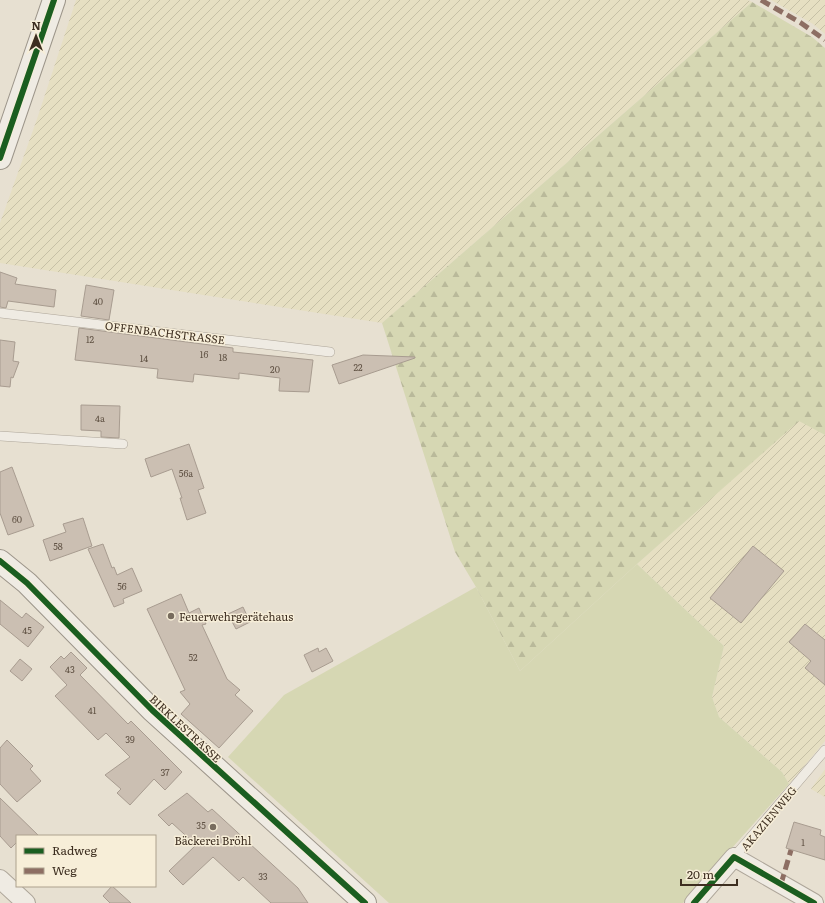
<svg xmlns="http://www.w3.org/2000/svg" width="825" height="903" font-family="Literata,serif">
<defs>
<pattern id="farmland-furrows" width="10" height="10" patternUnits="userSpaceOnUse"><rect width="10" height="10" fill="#e6dfc2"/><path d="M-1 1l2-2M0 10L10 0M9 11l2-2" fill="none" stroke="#c6c0a6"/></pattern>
<pattern id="forest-firs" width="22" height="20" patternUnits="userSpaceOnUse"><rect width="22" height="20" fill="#d6d7b3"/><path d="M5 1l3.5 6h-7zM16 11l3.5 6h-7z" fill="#b9b99a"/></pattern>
</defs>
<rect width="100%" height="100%" fill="#e7e0d1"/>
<g fill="url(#farmland-furrows)">
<polygon points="76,0 748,0 752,2 382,323 0,263 0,223 37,119"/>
<polygon points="771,0 825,0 825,34 813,24"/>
<polygon points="799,420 825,435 825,741 789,784 782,772 719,717 712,697 724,646 637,564"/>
<polygon points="825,769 825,797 811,789"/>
</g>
<polygon fill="#d6d7b3" points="637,564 724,646 712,697 719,717 782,772 789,784 683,903 389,903 228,757 284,695 476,587 520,671"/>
<polygon fill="url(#forest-firs)" points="752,2 812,37 825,48 825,435 799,421 637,564 520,671 476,587 455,552 382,323"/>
<g fill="#cbbfb2" stroke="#a89c90">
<polygon points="0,272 17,278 15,284 56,290 54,307 8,301 6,308 0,307"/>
<polygon points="86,285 114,290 109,320 81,316"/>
<polygon points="79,328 233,348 233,352 313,360 309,392 279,391 280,378 239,373 239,379 194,374 193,382 157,378 158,369 75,360"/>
<polygon points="0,340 15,342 13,361 19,362 13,378 11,377 10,387 0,386"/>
<polygon points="363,355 415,357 415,358 339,384 332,365"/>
<polygon points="81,405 120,406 119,438 101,437 101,431 81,430"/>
<polygon points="189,444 204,488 198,490 206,513 187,520 180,498 182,498 172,469 151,477 145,459"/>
<polygon points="12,467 34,526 8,535 0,513 0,472"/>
<polygon points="83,518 92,546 50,561 43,540 66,532 63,524"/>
<polygon points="103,544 112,568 114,567 117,575 132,568 142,591 123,599 124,603 114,607 88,549"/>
<polygon points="753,546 784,571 741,623 710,598"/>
<polygon points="181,594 189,613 199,608 206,624 202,625 227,679 240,690 235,695 253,711 219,748 181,714 190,704 180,692 185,690 147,609"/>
<polygon points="0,600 22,618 26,613 44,627 28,647 0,624"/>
<polygon points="243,607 250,622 236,629 228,614"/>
<polygon points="805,624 825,640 825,685 805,668 811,661 789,642"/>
<polygon points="318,648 319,652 326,648 333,661 312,672 304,655"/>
<polygon points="71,652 87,668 80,675 128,724 131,721 182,772 165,790 154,779 130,805 117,793 121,789 105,775 130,757 106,733 98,740 55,696 67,685 50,667 61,656 64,659"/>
<polygon points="20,659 32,669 22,681 10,671"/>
<polygon points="7,740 33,766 30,769 41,781 17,802 0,784 0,748"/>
<polygon points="187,793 208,812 212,809 298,888 308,903 271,903 243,877 239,881 213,857 183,885 169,871 196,845 172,823 169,826 158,815"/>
<polygon points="0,798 39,836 17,836 17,842 11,848 0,836"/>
<polygon points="794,822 821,830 820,835 825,837 825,860 786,848"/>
<polygon points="112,886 131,903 110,903 103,896"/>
</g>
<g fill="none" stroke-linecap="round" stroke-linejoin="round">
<defs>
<g id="lane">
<polyline points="0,313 330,352"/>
<polyline points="0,436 123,444"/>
<polyline points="734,857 825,750"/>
</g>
<g id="street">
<polyline points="0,879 26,903"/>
<polyline points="694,903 734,857 814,903"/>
</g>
<g id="secondary">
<polyline points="0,158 54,0"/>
<polyline points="0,561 27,583 152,710 365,903"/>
</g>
</defs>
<use href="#lane" stroke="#ada599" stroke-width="10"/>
<use href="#street" stroke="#ada599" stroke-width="20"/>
<use href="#secondary" stroke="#9c958a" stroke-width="24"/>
<use href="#lane" stroke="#efebe3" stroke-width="9"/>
<use href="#street" stroke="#efebe3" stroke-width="18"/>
<use href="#secondary" stroke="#efebe3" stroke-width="22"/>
<g stroke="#8d6e63" stroke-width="5" stroke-dasharray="10 5" stroke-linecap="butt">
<polyline points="761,0 801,23 825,40"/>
<polyline points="781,884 791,850"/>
</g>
<defs>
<g id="cycleway">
<polyline points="0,158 54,0"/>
<polyline points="0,561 27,583 152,710 365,903"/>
<polyline points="694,903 734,857 814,903"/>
</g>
</defs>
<use href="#cycleway" stroke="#f7eed8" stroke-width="8"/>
<use href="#cycleway" stroke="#1b5e20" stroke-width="6"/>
</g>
<g fill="#786c5e" stroke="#f7eed8" stroke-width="1.5">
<circle cx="171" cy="616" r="4"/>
<circle cx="213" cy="827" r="4"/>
</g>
<g text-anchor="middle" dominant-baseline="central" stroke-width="3" stroke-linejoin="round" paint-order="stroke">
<g font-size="9" fill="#605244">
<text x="98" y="301">40</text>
<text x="90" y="339">12</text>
<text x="204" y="354">16</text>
<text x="223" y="357">18</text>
<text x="144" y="358">14</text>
<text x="358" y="367">22</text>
<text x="275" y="369">20</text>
<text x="100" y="418">4a</text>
<text x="186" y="473">56a</text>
<text x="17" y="519">60</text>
<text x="58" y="546">58</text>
<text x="122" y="586">56</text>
<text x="27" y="630">45</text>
<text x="193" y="657">52</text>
<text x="70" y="669">43</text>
<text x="92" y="710">41</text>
<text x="130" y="739">39</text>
<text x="165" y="772">37</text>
<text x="201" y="825">35</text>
<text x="803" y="842">1</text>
<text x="263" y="876">33</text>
</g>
<g font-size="11" fill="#3d2e20" stroke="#f7eed8">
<text transform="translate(165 332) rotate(7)">OFFENBACHSTRASSE</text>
<text transform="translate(186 728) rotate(43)">BIRKLESTRASSE</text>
<text transform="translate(768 818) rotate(-50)">AKAZIENWEG</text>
</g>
<g font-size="11" fill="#3d2e20" stroke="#f7eed8" text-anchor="start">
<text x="179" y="616">Feuerwehrgerätehaus</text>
<text x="213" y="840" text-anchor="middle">Bäckerei Bröhl</text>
</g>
</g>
<rect x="16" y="835" width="140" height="52" fill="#f7eed8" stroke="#ada18e"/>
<rect x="24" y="848" width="20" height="6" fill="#1b5e20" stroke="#ada18e"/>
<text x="52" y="855" font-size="12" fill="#3d2e20">Radweg</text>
<rect x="24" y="868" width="20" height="6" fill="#8d6e63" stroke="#ada18e"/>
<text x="52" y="875" font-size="12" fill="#3d2e20">Weg</text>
<g transform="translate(36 36)" stroke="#f7eed8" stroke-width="3" paint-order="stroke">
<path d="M0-3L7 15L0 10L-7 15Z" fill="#3d2e20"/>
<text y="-6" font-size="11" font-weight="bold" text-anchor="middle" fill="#3d2e20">N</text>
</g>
<path d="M681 879v6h56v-6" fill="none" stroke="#3d2e20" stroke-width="2"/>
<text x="687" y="879" font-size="12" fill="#3d2e20" stroke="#f7eed8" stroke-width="3" paint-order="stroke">20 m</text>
</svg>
